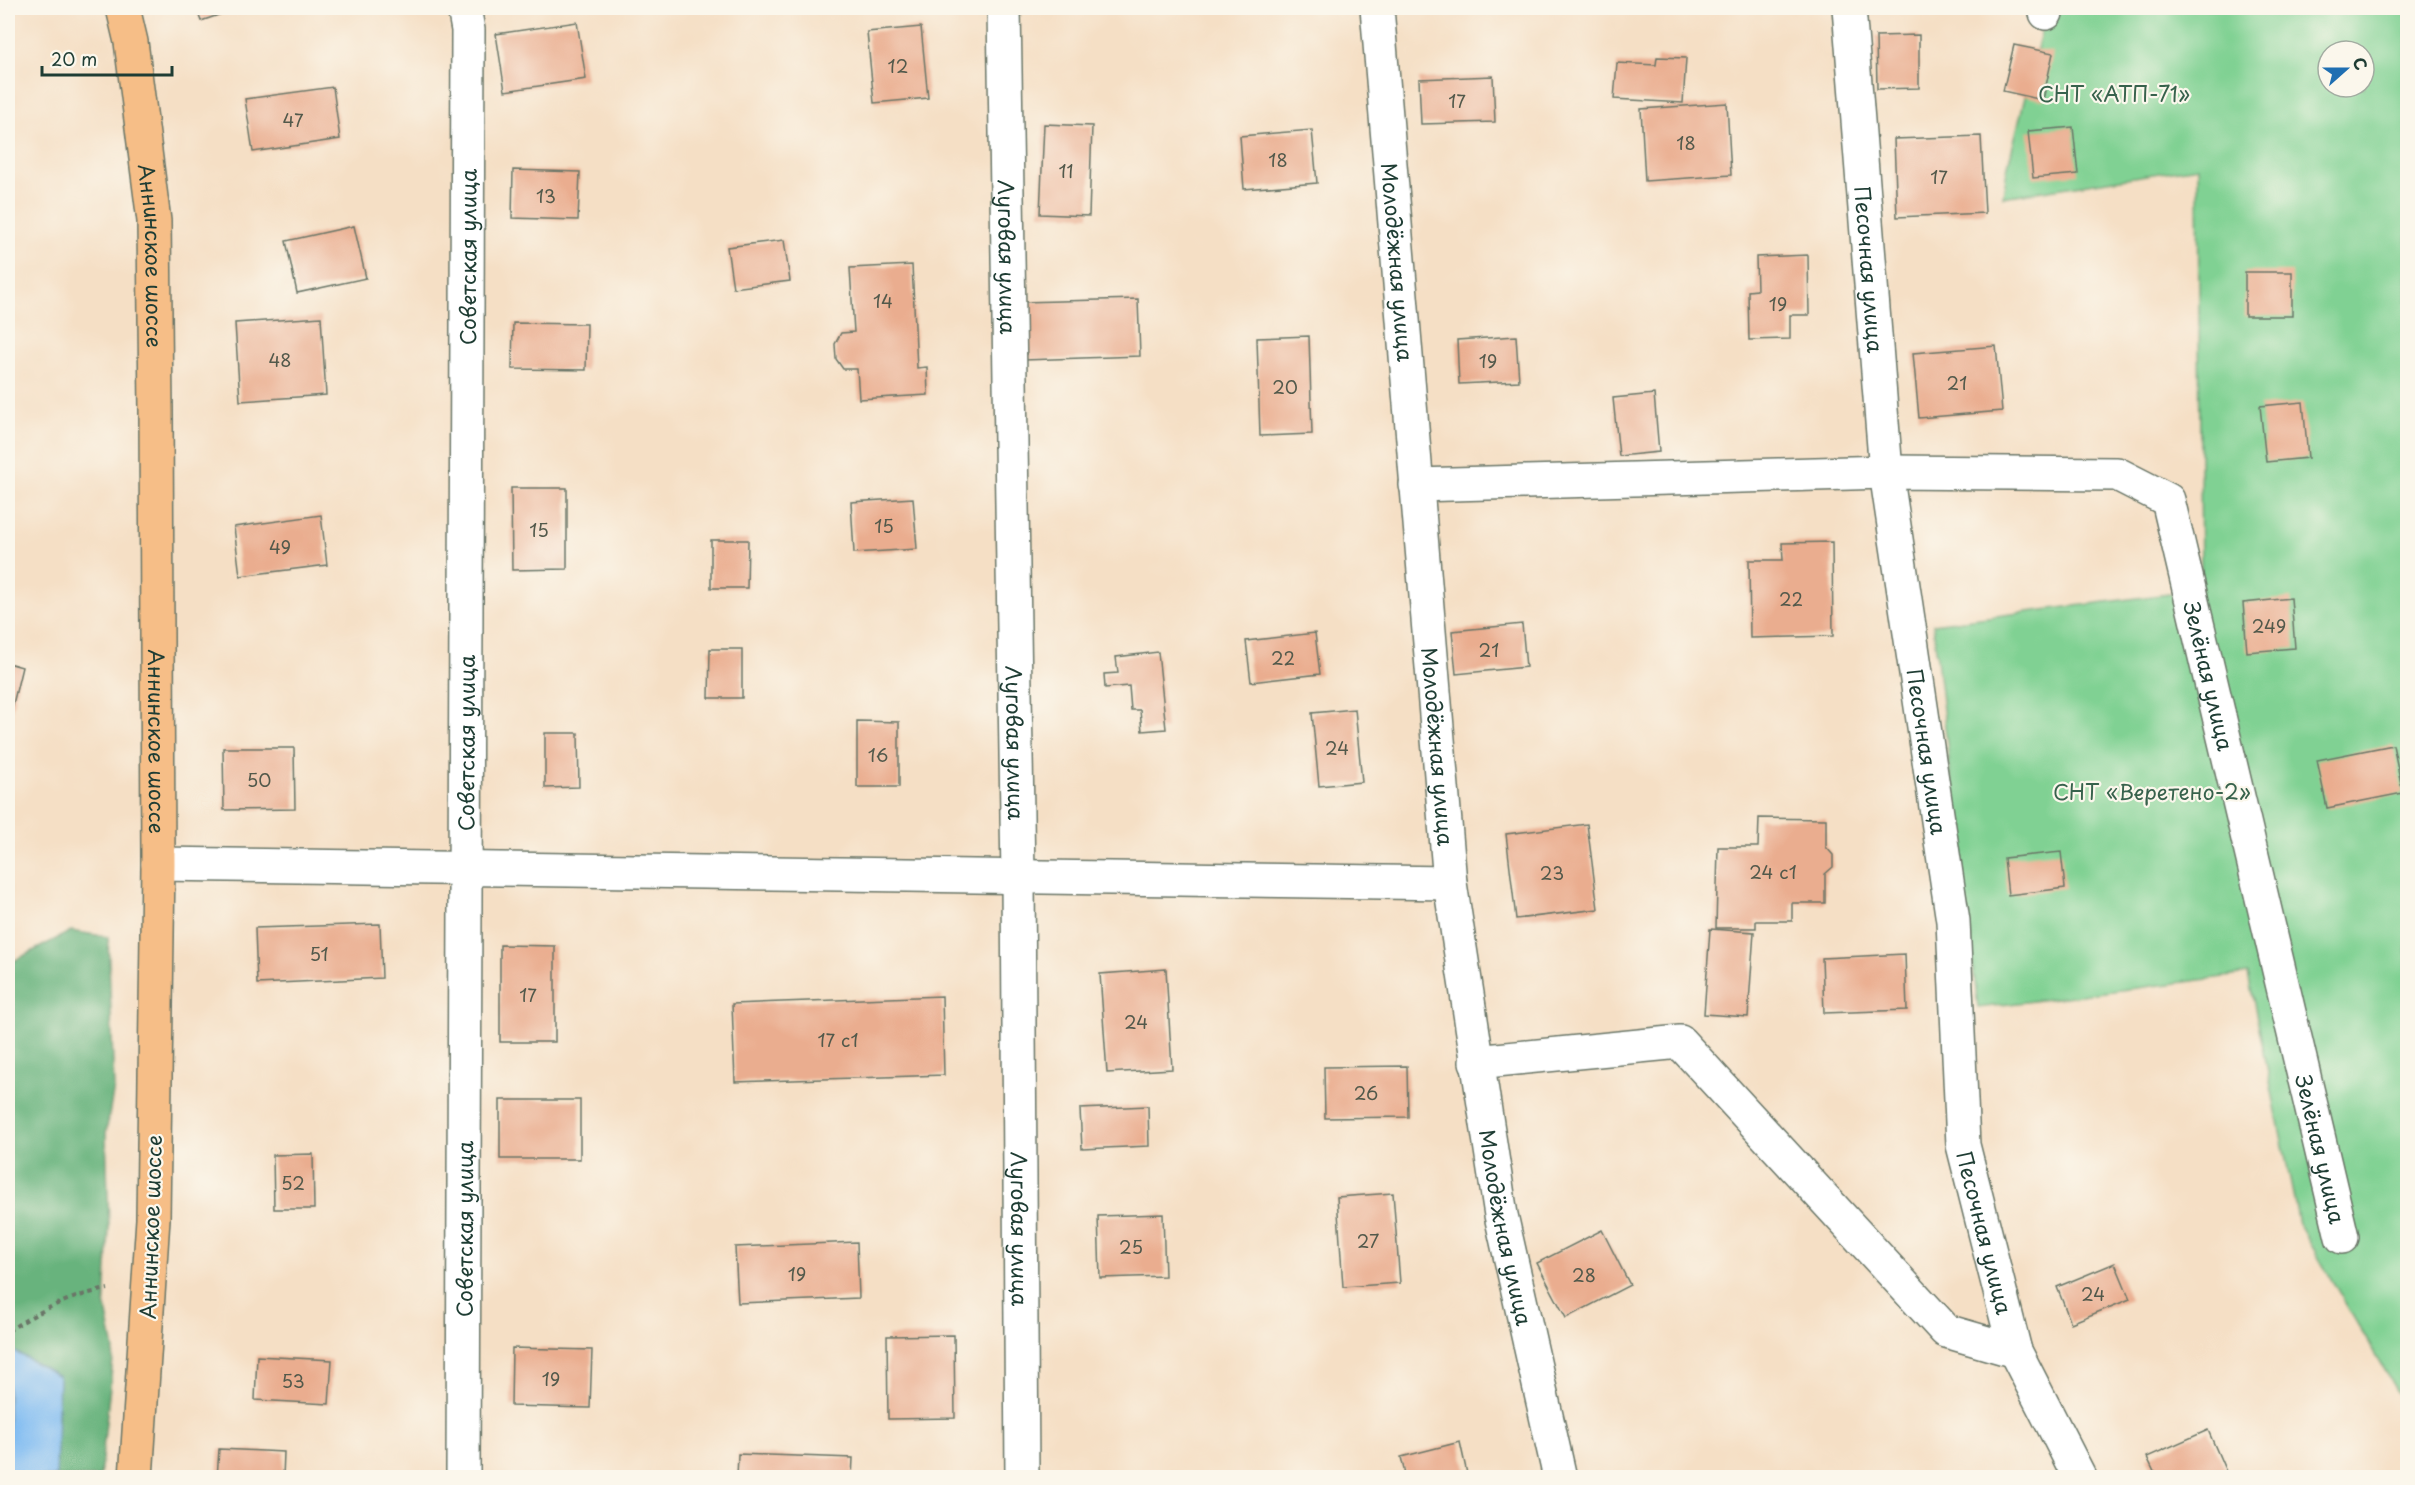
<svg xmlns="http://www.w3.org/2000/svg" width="2415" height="1485" font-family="'Playpen Sans',sans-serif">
<rect width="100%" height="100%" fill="#fbf7ec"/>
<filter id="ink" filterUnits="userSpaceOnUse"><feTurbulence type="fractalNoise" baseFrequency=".0167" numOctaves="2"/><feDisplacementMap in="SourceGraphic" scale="12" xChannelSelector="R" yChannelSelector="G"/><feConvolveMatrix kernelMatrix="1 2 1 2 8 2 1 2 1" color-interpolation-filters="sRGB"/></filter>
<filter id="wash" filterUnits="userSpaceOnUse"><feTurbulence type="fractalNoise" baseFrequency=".008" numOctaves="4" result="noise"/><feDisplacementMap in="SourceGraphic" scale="24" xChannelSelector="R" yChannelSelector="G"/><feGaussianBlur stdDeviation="1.35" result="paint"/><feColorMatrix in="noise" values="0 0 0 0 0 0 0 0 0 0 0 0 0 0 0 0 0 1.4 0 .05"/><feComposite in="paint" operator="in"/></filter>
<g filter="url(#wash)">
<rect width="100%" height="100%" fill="#f5dfc5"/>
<path fill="#80d193" stroke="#508764" stroke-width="1.5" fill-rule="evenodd" d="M2047 8H2407V1409L2299 1224 2248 974 1978 1008 1933 624 2201 590 2198 167 2003 197 2007 170ZM2328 51H2364V87H2328Z"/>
<polygon fill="#68b37d" stroke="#447858" stroke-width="1.5" points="71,931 108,937 114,1087 106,1133 109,1228 105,1303 114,1350 100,1477 56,1477 59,1376 8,1348 8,964"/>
<polygon fill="#80bcf2" stroke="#507c93" stroke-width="1.5" points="8,1348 59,1376 56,1477 8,1477"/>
<g id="blocks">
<g fill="#eaad8f">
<polygon points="196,8 232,8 233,10 201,21"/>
<polygon points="577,22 586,79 505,91 496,34"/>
<polygon points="921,27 928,98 874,103 867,32"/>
<polygon points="1919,35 1919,88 1877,89 1876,36"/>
<polygon points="2014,45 2053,53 2043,100 2003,91"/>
<polygon points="1657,57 1686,58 1683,103 1614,99 1617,63 1656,65"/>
<polygon points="1493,76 1495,122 1421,124 1419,79"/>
<polygon points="333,87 340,139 253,152 245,99"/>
<polygon points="1727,103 1731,175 1645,181 1641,109"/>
<polygon points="1044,124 1092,126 1089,216 1040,214"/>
<polygon points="2073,127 2078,174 2033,178 2028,131"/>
<polygon points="1312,130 1317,183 1244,189 1240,136"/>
<polygon points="1981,136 1985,213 1897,217 1894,139"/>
<polygon points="513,170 580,172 578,220 512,218"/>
<polygon points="354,226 366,278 297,293 286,241"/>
<polygon points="784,240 790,281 733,288 727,247"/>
<polygon points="1808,255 1809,315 1790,315 1790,339 1749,340 1748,291 1757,290 1756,257"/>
<polygon points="912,265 917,368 927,367 928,395 859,399 857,369 843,369 836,359 835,344 841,333 854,332 850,268"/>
<rect x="2245" y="272" width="47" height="44"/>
<polygon points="1138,299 1140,356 1024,360 1022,302"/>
<polygon points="321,317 326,395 240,401 235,323"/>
<polygon points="513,323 587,324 586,370 512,369"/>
<polygon points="1309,336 1312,434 1260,436 1257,338"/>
<polygon points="1516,336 1519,381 1459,384 1457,340"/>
<polygon points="1996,346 2002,411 1919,418 1913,353"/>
<polygon points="1654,394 1659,452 1619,456 1613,398"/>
<polygon points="2303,402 2308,458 2266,462 2260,406"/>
<polygon points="511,488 567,488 567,569 512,570"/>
<polygon points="913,498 917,549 854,553 851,502"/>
<polygon points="321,515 327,565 240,576 234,527"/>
<polygon points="711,540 748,540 747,588 711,588"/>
<polygon points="1832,542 1833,636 1750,638 1749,560 1783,560 1782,543"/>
<polygon points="2291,598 2295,648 2247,652 2243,603"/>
<polygon points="1522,624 1526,667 1456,674 1452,631"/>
<polygon points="1315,633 1320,674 1251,682 1246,641"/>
<polygon points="710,649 742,649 742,698 709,698"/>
<polygon points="1158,652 1166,729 1142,731 1140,710 1131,710 1129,686 1105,688 1104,674 1118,673 1116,657"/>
<polygon points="8,663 22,667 8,725"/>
<polygon points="1355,709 1362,782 1319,786 1312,713"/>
<polygon points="857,721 899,722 899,787 857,787"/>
<polygon points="545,733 578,733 579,787 545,788"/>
<polygon points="2393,745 2403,793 2327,808 2317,760"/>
<polygon points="223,748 294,748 295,809 224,810"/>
<polygon points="1759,818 1826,819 1826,847 1833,855 1833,867 1825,874 1825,903 1792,903 1792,921 1756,921 1756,928 1716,928 1718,847 1758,847"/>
<polygon points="1587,824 1598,909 1516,919 1506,834"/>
<polygon points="2061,852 2065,888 2008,895 2004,858"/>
<polygon points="380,924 382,978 257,984 255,928"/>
<polygon points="1710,929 1754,932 1748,1017 1704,1014"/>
<polygon points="500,945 555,946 555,1042 500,1042"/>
<polygon points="1905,954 1907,1010 1824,1013 1822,958"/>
<polygon points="1166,969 1172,1069 1107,1073 1100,974"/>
<polygon points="942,996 944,1075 735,1082 732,1004"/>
<polygon points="1407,1066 1408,1117 1325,1118 1324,1067"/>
<rect x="500" y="1100" width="80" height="59"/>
<polygon points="1148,1106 1149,1146 1082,1149 1080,1109"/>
<polygon points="313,1154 314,1209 274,1209 273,1155"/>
<polygon points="1393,1193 1400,1283 1343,1287 1337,1197"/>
<polygon points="1163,1214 1165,1276 1100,1278 1098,1216"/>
<polygon points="1602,1230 1630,1285 1566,1318 1537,1263"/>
<polygon points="857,1242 859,1298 738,1303 735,1247"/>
<polygon points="2115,1263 2130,1299 2071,1323 2057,1287"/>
<polygon points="954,1335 955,1418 888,1419 887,1336"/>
<polygon points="512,1348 592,1350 590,1408 511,1406"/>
<polygon points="257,1356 332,1360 329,1404 255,1400"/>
<polygon points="2208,1430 2227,1474 2219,1478 2157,1478 2147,1457"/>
<polygon points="1460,1442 1468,1478 1406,1478 1401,1457"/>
<polygon points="219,1449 284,1452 283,1478 217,1478"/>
<polygon points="738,1454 853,1458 852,1478 737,1478"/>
</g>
</g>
</g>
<g filter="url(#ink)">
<use href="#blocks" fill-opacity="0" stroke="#6a7667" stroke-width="1.5"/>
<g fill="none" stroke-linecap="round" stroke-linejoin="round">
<defs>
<g id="minor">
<path id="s1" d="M1004 8 1018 877 1022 1478"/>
<path id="s2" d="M1377 8 1450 883 1501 1215 1560 1478"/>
<path id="s3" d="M1849 8 1886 472 1953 921 1963 1145 2015 1351 2080 1478"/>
<polyline points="2046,13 2047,8"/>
<path id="s4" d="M1416 485 1886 472 2117 474 2168 500 2342 1237"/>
<polyline points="158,864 1450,883"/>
<polyline points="1476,1062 1680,1042 1946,1331 2015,1351"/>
<path id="s5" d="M463 1478 468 30 464 8"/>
</g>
<g id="major">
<path id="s6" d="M123 8 131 42 154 221 156 411 158 864 153 1219 136 1478"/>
</g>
</defs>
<use href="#minor" stroke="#6a7667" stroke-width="36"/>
<use href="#major" stroke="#6a7667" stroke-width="36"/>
<path stroke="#6a7667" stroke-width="4" stroke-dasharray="4.5 4.5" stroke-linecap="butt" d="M8 1331C38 1311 72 1295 108 1289"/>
<use href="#minor" stroke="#fff" stroke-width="33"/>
<use href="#major" stroke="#f6be87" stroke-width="33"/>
</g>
</g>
<g text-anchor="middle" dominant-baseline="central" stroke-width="4.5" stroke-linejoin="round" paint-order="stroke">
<g font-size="18" fill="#52594b">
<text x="898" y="65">12</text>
<text x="1457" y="100">17</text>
<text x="293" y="119">47</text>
<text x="1686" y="142">18</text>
<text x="1278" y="159">18</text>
<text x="1066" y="170">11</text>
<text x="1939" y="176">17</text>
<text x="546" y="195">13</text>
<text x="883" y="300">14</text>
<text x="1778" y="303">19</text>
<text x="280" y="359">48</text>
<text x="1488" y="360">19</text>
<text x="1957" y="382">21</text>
<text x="1285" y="386">20</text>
<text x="884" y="525">15</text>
<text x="539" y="529">15</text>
<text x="280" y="546">49</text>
<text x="1791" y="598">22</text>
<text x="2269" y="625">249</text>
<text x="1489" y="649">21</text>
<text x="1283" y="657">22</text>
<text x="1337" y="747">24</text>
<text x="878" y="754">16</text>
<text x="259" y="779">50</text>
<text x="1773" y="871">24 с1</text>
<text x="1552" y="872">23</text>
<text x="319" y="953">51</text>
<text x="528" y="994">17</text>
<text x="1136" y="1021">24</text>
<text x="838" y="1039">17 с1</text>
<text x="1366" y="1092">26</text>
<text x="293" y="1182">52</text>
<text x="1368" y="1240">27</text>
<text x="1131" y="1246">25</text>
<text x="797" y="1273">19</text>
<text x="1584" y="1274">28</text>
<text x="2093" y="1293">24</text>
<text x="551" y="1378">19</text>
<text x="293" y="1380">53</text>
</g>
<g font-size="21" fill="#37624c" stroke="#fbf7ec">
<text x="2114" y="93">СНТ «АТП-71»</text>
<text x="2152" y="791">СНТ «Веретено-2»</text>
</g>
<g font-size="21" fill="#1f3d34" stroke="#fbf7ec">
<text stroke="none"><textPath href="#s6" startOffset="250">Аннинское шоссе</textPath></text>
<text stroke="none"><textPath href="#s5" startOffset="1221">Советская улица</textPath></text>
<text stroke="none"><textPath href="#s1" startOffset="249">Луговая улица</textPath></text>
<text stroke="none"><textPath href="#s2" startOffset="255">Молодёжная улица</textPath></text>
<text stroke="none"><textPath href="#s3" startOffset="262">Песочная улица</textPath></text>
<text stroke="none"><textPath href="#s4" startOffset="939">Зелёная улица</textPath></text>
<text stroke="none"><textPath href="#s6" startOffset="736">Аннинское шоссе</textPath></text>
<text stroke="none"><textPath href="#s5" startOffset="735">Советская улица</textPath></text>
<text stroke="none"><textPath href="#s1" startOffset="735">Луговая улица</textPath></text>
<text stroke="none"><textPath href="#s2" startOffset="741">Молодёжная улица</textPath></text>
<text stroke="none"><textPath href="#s3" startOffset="748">Песочная улица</textPath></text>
<text stroke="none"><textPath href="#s4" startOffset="1425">Зелёная улица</textPath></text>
<text transform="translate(150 1227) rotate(-88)">Аннинское шоссе</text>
<text stroke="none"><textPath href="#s2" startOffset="1227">Молодёжная улица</textPath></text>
<text stroke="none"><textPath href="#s5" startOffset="249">Советская улица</textPath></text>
<text stroke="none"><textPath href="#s1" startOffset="1221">Луговая улица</textPath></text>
<text stroke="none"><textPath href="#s3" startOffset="1234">Песочная улица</textPath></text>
</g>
</g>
<rect width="2415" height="1485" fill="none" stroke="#fbf7ec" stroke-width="30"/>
<g transform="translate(2346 69) rotate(69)"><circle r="28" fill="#fbf7ec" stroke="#a3ada2" stroke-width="1.5"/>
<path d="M0-4.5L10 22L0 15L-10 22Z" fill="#1f6fb2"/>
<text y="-9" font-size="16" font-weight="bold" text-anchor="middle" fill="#1f3d34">С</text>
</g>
<path d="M42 66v9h130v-9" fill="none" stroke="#1f3d34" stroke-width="3"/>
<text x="51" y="66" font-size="18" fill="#1f3d34" stroke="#fbf7ec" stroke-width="4.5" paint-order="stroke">20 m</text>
</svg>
